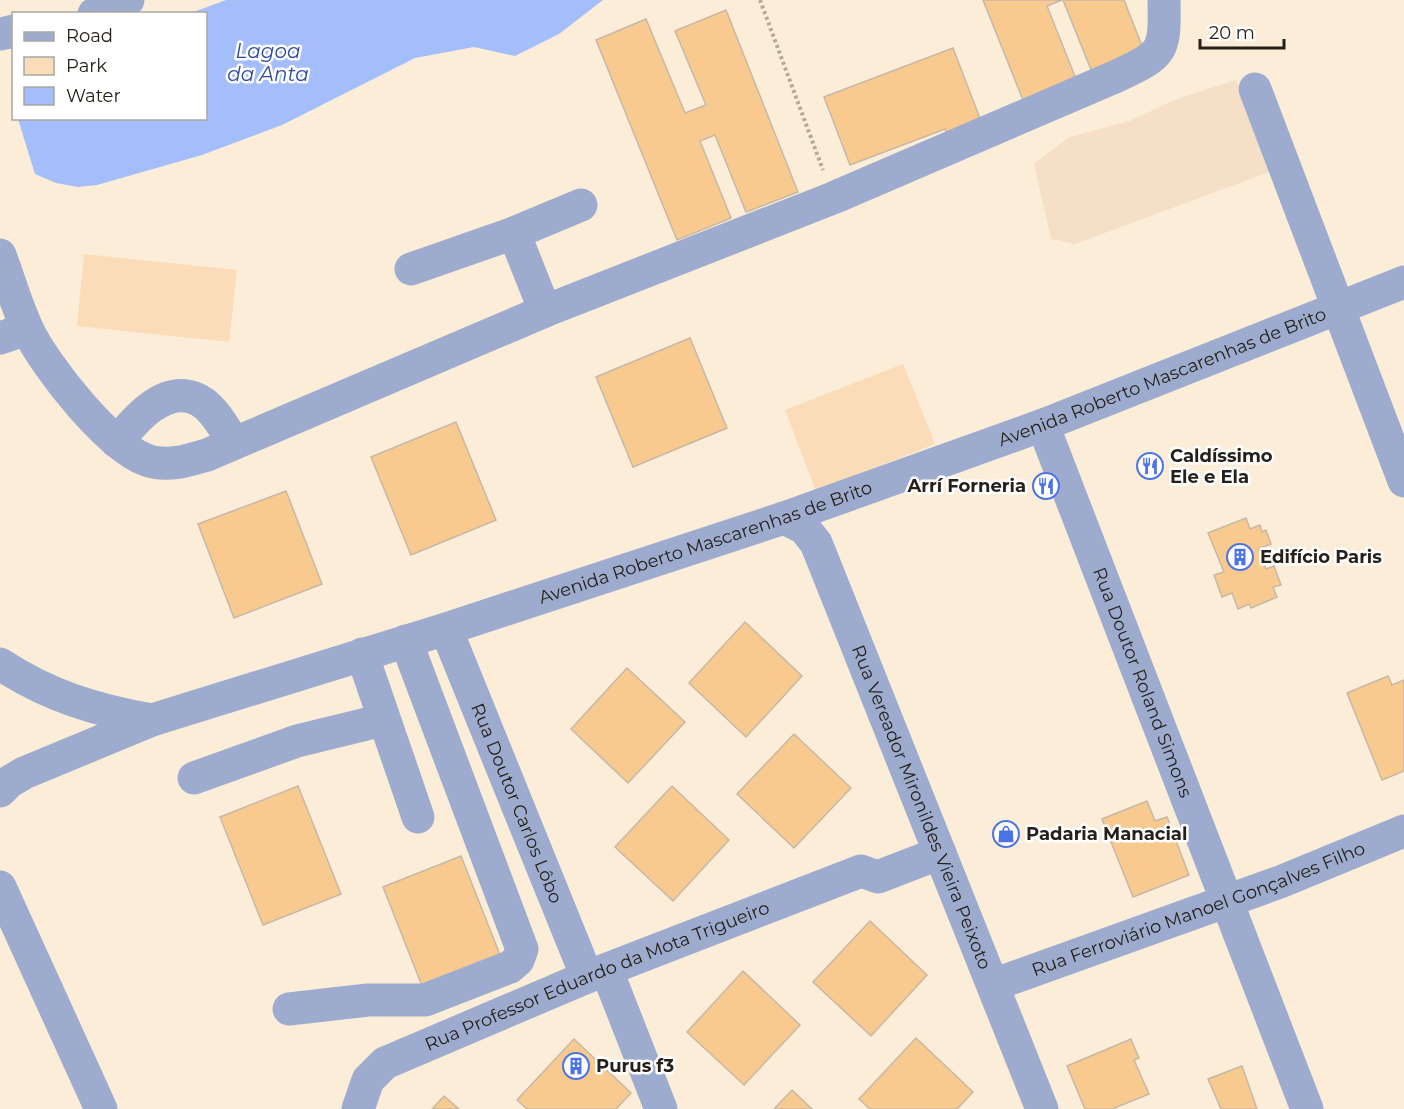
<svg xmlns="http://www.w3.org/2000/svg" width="1404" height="1109" font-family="Montserrat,sans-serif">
<rect width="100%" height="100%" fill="#fcedd9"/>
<polygon fill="#f5e0c7" points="1236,80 1272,171 1075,244 1051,239 1034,164 1069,137 1130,121 1174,100"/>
<g fill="#fadcb8">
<polygon points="84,254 237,270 229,342 77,326"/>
<polygon points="903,364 935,444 816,491 785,410"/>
</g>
<polygon fill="#a4bdfb" points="226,0 603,0 559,34 515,56 474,47 415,58 282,125 202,155 97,185 78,187 56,183 35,174 18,119 206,118 206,14 191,13"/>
<g fill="#f9ca8f" stroke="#c7b8a6" stroke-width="1.5">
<polygon points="983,0 1062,0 1047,6 1078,84 1025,105"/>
<polygon points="1063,0 1124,0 1146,56 1094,77"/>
<polygon points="726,10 798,192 746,212 715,135 700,141 731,218 677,240 596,40 646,19 685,113 706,105 675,31"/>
<polygon points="953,48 984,129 950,142 945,129 850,165 824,97"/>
<polygon points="690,338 727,428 633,467 596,377"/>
<polygon points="456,422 496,520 411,555 371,457"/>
<polygon points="286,491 322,584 234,618 198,524"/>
<polygon points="1246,518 1250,529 1260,525 1262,532 1266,530 1271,544 1258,549 1266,569 1274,566 1281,585 1273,587 1277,597 1251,608 1249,604 1238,609 1232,593 1222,597 1214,575 1224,572 1208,533"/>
<polygon points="745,622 802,676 746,737 689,683"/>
<polygon points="627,668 685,722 628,783 571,729"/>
<polygon points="1388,676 1392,685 1404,680 1404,771 1382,780 1347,693"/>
<polygon points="794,734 851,788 794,848 737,794"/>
<polygon points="298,786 341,894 263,925 220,817"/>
<polygon points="672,786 729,840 673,901 615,847"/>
<polygon points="1147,801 1155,821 1167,817 1189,875 1133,897 1102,819"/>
<polygon points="461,856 504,965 426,996 383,887"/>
<polygon points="870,921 927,975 871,1036 813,982"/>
<polygon points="743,971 800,1025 744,1085 687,1032"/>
<polygon points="916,1038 973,1092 957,1109 870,1109 859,1099"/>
<polygon points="574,1039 631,1093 616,1109 527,1109 517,1100"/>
<polygon points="1131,1039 1139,1058 1134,1060 1149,1094 1112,1109 1085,1109 1067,1066"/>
<polygon points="1242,1066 1257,1109 1221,1109 1208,1079"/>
<polygon points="792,1090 812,1109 774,1109"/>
<polygon points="444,1096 459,1109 432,1109"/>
</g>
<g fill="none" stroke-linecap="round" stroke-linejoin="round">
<polyline stroke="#b4a999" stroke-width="4" stroke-dasharray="3 3" stroke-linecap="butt" points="760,0 823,170"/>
<g stroke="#9dacce" stroke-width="33">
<polyline points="94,14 128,0"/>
<polyline points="0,34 14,31"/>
<polyline points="1255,89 1404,481"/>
<polyline points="514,233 581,205"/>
<path d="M0 255C9 279 16 304 27 328 43 364 114 455 153 462 173 466 189 460 207 455L545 311 833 198 1117 76C1164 54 1165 52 1164 0"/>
<polyline points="411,269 514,233 545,311"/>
<polyline points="0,338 27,329"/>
<path id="s1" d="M1043 425 1307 1109"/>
<path d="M117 442C134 421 163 386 194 398 212 404 224 428 234 443"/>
<path id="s2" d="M784 518 804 528 816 543 1042 1109"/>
<path id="s3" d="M446 629 587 977"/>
<polyline points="362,654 418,817"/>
<path d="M0 664C49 696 95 710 152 720"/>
<polyline points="194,778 297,741 383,720"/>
<path id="s4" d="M0 791 9 782 24 773 152 720 446 629 784 518 1043 425 1404 282"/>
<polyline points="0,887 101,1109"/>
<polyline points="607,971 661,1109"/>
<path id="s5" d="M993 985 1280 882 1404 831"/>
<polyline points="289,1009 368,1000 425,1000 510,967 518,960 522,949 406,641"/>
<path id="s6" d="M358 1109 368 1080 385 1063 587 977 861 871 878 877 940 853"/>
</g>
</g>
<defs>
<symbol id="restaurant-ring" viewBox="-11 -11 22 22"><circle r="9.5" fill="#fff" stroke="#4c73e6" stroke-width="1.5"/><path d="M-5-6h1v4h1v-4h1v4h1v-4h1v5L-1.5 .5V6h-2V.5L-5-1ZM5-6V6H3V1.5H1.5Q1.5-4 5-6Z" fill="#4c73e6"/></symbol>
<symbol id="building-ring" viewBox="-11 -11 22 22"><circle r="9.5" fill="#fff" stroke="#4c73e6" stroke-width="1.5"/><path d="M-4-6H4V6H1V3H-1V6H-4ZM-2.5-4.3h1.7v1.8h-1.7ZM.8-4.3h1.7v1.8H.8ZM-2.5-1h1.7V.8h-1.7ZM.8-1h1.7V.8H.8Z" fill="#4c73e6"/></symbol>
<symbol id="shop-ring" viewBox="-11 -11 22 22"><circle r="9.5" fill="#fff" stroke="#4c73e6" stroke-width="1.5"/><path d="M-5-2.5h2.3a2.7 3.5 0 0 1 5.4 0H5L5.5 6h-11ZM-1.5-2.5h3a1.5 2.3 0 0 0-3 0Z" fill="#4c73e6"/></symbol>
</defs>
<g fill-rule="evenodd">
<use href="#restaurant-ring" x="1135" y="451" width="30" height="30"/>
<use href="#restaurant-ring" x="1031" y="471" width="30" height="30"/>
<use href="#building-ring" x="1225" y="542" width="30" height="30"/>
<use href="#shop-ring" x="991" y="819" width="30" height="30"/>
<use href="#building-ring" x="561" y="1051" width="30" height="30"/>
</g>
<g text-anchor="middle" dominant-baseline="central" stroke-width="5" stroke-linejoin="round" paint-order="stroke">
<g font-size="18" fill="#252019" stroke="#fff">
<text stroke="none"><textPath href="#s4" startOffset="1236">Avenida Roberto Mascarenhas de Brito</textPath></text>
<text stroke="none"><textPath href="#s4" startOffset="750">Avenida Roberto Mascarenhas de Brito</textPath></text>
<text stroke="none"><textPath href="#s1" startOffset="276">Rua Doutor Roland Simons</textPath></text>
<text stroke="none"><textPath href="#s3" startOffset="188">Rua Doutor Carlos Lôbo</textPath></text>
<text stroke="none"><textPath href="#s2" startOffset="326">Rua Vereador Mironildes Vieira Peixoto</textPath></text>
<text stroke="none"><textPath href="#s5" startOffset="219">Rua Ferroviário Manoel Gonçalves Filho</textPath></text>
<text stroke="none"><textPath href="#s6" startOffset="284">Rua Professor Eduardo da Mota Trigueiro</textPath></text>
</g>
<g font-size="18" font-weight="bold" fill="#252019" stroke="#fff" text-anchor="start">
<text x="1170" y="456">Caldíssimo<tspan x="1170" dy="21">Ele e Ela</tspan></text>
<text x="1026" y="486" text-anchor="end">Arrí Forneria</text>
<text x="1260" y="557">Edifício Paris</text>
<text x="1026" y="834">Padaria Manacial</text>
<text x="596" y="1066">Purus f3</text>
</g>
<g font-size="20" font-style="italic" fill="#2e4aa1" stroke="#fff">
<text x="268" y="51">Lagoa<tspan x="268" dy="23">da Anta</tspan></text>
</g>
</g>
<rect x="12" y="12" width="195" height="108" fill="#ffffff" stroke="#a8a6a3" stroke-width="1.5"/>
<rect x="24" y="32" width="30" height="9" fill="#9dacce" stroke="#a8a6a3" stroke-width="1.5"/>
<text x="66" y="42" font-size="18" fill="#252019">Road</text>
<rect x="24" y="57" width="30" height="18" fill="#fadcb8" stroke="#a8a6a3" stroke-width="1.5"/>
<text x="66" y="72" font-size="18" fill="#252019">Park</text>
<rect x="24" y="87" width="30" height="18" fill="#a4bdfb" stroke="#a8a6a3" stroke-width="1.5"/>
<text x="66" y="102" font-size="18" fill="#252019">Water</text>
<path d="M1200 39v9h84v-9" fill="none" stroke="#252019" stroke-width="3"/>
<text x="1209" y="39" font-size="18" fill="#252019" stroke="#ffffff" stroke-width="4.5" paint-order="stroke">20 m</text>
</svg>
